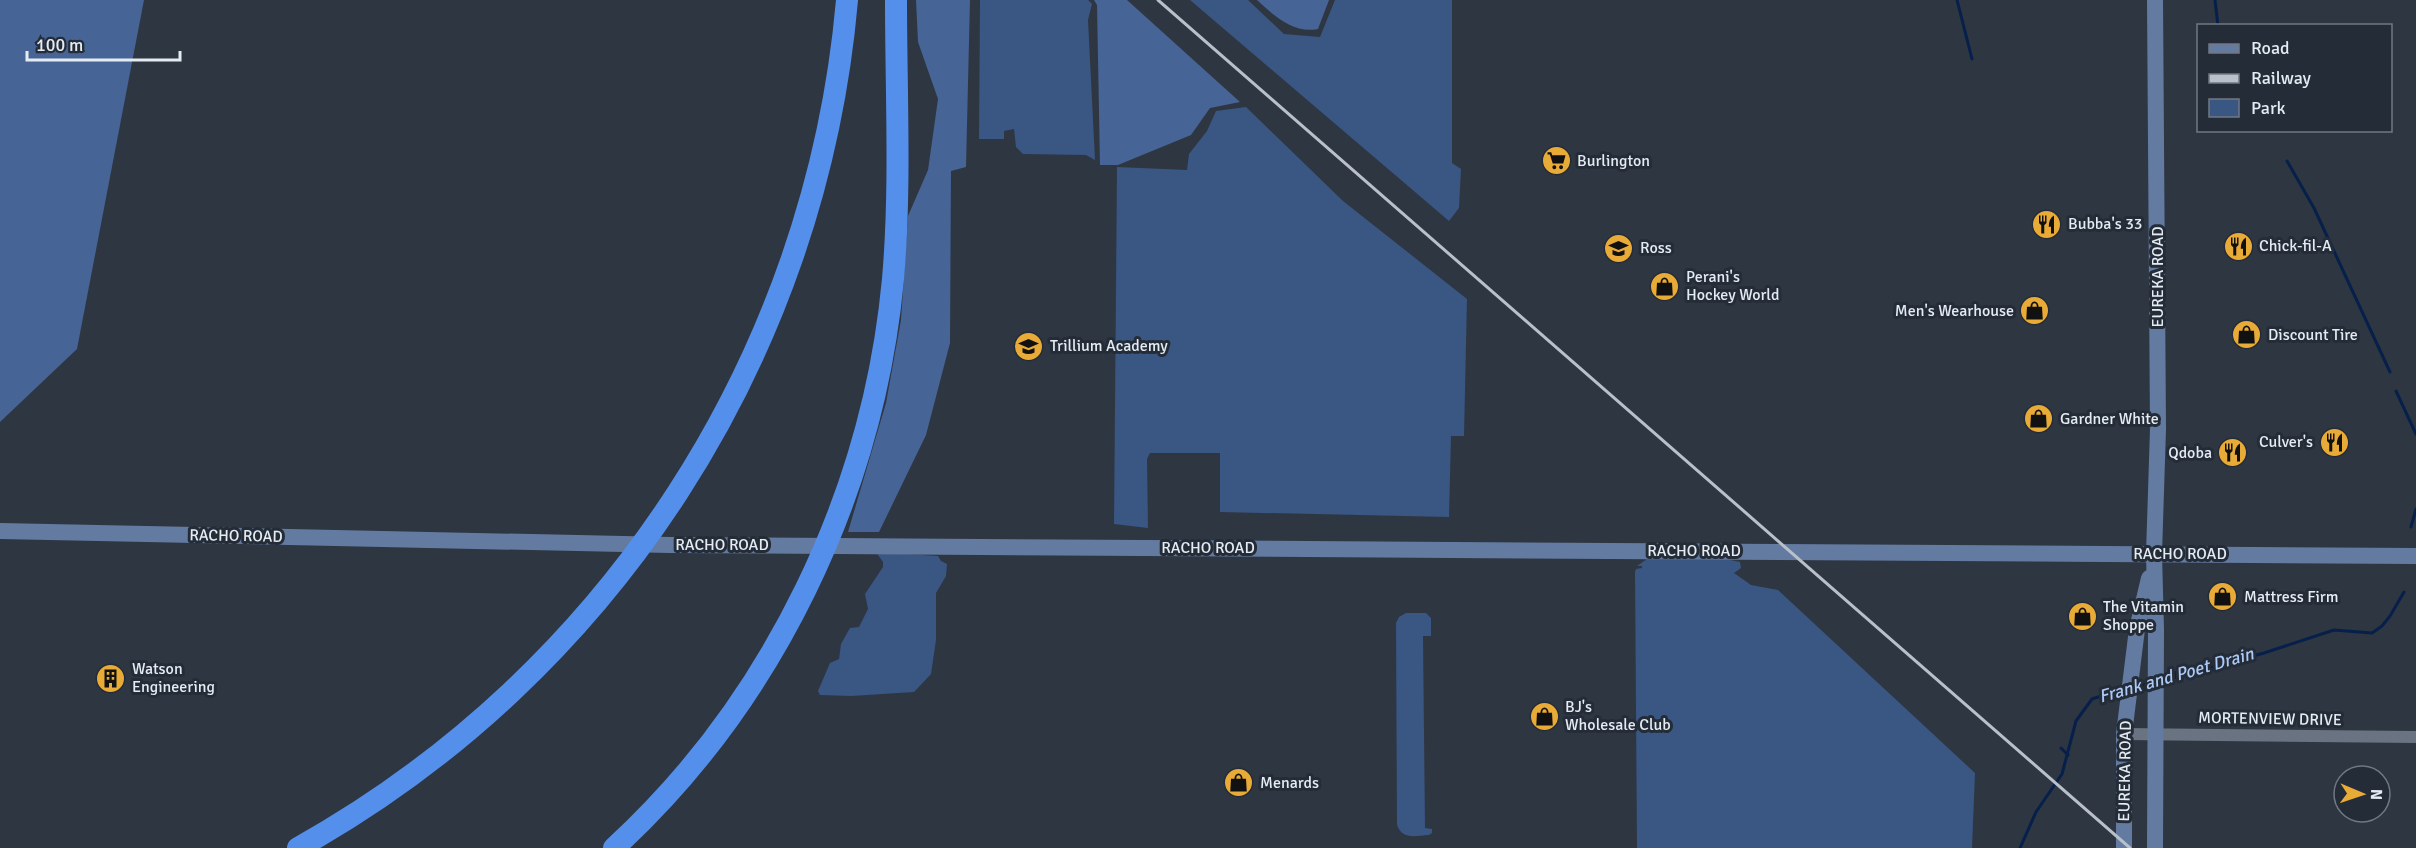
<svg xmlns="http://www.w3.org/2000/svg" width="2416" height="848" font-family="Signika,sans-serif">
<rect width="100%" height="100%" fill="#2e3642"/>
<g fill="#3a5683">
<polygon points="980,0 1088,0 1092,4 1088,20 1095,160 1086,155 1023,154 1016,147 1014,129 1004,131 1004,139 979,139"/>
<polygon points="1190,0 1248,0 1284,34 1320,37 1335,0 1452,0 1452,163 1461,169 1459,208 1449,221"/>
<polygon points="1246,107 1343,201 1467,299 1464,436 1451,436 1449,517 1220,512 1220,453 1150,453 1147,459 1148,528 1114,524 1117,167 1187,170 1189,154 1207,131 1216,111"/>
<polygon points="876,552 938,556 941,561 947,564 946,576 936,593 936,640 931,674 914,692 851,696 820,695 818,691 830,663 839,659 841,644 850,628 859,627 868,609 865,594 883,567 883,562"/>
<polygon points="1647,559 1726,559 1740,562 1741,568 1734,573 1751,585 1778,590 1975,773 1972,848 1637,848 1635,572 1636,569 1642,568 1642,566 1637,566"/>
<path d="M1406 613H1426L1431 618V636H1423L1425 828 1432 829V833L1429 835C1416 836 1402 840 1397 825L1396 623 1399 617Z"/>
</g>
<g fill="#466495">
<polygon points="0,0 144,0 77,349 0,422"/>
<polygon points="916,0 970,0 966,167 951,171 950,343 926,435 879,532 848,532 886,403 901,320 908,216 928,170 938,99 918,42"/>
<polygon points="1094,0 1127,0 1240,102 1210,108 1191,135 1118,165 1100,165 1097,5"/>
<path d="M1257 0H1329L1318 29C1294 34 1274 16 1257 0Z"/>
</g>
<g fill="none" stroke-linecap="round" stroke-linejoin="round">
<g stroke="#06204b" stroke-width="3">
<polyline points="1957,0 1972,59"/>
<polyline points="2215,0 2218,26"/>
<polyline points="2287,161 2314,208 2390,372"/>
<polyline points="2396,391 2416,434"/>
<polyline points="2411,527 2416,509"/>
<polyline points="2172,670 2178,676"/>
<polyline points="2162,681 2264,653 2334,630 2372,633 2382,626 2390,616 2404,592"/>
<polyline points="2135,686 2149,684"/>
<polyline points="2061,748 2068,755"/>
<polyline points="2020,848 2036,812 2062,774 2076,721 2092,699 2123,689"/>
</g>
<polyline stroke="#6a7381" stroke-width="12" points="2124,734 2416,737"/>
<g stroke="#647ba1" stroke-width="16">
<polyline points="0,531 670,545 2416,556"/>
<polyline points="2124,848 2124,734 2137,629 2149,578"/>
<polyline points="2155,848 2156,630 2154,554 2158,429 2155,0"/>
</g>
<g stroke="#558fec" stroke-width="22">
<path d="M298 848C610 674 816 356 847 0"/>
<path d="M614 848C773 702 873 494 893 279 901 187 896 93 896 0"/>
</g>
<polyline stroke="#b9c0c9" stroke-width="3" points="1158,0 2130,848"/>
</g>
<defs>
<symbol id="supermarket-disc" viewBox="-11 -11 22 22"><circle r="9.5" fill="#e8ab37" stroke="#242c38"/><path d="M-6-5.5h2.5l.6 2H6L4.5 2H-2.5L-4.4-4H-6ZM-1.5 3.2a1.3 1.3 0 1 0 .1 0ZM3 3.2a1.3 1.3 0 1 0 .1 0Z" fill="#111"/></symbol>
<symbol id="restaurant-disc" viewBox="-11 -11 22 22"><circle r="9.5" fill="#e8ab37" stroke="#242c38"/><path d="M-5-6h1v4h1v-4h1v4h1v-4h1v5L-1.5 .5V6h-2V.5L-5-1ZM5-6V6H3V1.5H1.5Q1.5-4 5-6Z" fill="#111"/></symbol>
<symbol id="university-disc" viewBox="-11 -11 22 22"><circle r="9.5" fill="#e8ab37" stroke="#242c38"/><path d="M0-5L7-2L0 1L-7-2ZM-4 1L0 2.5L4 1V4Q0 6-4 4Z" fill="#111"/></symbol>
<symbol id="shop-disc" viewBox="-11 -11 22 22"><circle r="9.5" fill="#e8ab37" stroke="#242c38"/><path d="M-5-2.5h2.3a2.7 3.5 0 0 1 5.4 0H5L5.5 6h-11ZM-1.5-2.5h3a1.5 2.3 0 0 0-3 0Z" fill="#111"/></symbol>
<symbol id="school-disc" viewBox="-11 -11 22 22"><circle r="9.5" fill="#e8ab37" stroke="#242c38"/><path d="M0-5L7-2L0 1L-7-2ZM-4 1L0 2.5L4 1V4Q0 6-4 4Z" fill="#111"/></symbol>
<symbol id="building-disc" viewBox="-11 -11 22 22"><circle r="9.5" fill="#e8ab37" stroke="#242c38"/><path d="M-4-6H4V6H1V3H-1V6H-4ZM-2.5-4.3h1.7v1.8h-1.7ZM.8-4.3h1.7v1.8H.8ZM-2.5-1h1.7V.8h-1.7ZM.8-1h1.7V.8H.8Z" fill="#111"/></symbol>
</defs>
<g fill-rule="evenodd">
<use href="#supermarket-disc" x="1540" y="144" width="33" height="33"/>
<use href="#restaurant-disc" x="2030" y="208" width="33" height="33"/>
<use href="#restaurant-disc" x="2222" y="230" width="33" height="33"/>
<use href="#university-disc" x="1602" y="232" width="33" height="33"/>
<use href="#shop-disc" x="1648" y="270" width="33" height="33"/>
<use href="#shop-disc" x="2018" y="294" width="33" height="33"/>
<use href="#shop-disc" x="2230" y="318" width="33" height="33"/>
<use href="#school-disc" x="1012" y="330" width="33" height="33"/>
<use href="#shop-disc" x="2022" y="402" width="33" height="33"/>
<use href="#restaurant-disc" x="2318" y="426" width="33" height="33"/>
<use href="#restaurant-disc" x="2216" y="436" width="33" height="33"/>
<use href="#shop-disc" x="2206" y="580" width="33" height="33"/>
<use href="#shop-disc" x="2066" y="600" width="33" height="33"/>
<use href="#building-disc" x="94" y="662" width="33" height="33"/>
<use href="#shop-disc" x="1528" y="700" width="33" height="33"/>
<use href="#shop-disc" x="1222" y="766" width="33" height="33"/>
</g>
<g text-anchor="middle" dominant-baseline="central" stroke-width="6" stroke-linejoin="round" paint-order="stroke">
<g font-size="16" fill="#e5ebf3" stroke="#242c38" text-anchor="start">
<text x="1577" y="161">Burlington</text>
<text x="2068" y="224">Bubba's 33</text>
<text x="2259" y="246">Chick-fil-A</text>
<text x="1640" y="248">Ross</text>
<text x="1686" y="277">Perani's<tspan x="1686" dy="18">Hockey World</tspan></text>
<text x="2014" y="311" text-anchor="end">Men's Wearhouse</text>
<text x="2268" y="335">Discount Tire</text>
<text x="1050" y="346">Trillium Academy</text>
<text x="2060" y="419">Gardner White</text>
<text x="2313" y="442" text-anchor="end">Culver's</text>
<text x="2212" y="453" text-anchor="end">Qdoba</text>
<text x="2244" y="597">Mattress Firm</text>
<text x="2103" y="607">The Vitamin<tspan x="2103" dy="18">Shoppe</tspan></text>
<text x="132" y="669">Watson<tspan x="132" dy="18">Engineering</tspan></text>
<text x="1565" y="707">BJ's<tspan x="1565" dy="18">Wholesale Club</tspan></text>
<text x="1260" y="783">Menards</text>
</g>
<g font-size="16" fill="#e5ebf3" stroke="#242c38">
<text transform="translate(2158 277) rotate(-90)">EUREKA ROAD</text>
<text transform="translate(236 536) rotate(1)">RACHO ROAD</text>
<text x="722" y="545">RACHO ROAD</text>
<text x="1208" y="548">RACHO ROAD</text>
<text x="1694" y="551">RACHO ROAD</text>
<text x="2180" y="554">RACHO ROAD</text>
<text transform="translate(2270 719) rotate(1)">MORTENVIEW DRIVE</text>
<text transform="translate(2125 771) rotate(-89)">EUREKA ROAD</text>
</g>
<g font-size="18" font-style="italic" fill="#adc9f6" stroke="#242c38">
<text transform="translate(2176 675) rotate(-16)">Frank and Poet Drain</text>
</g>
</g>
<rect x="2197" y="24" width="195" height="108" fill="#242c38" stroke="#717883" stroke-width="1.5"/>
<rect x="2209" y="44" width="30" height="9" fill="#647ba1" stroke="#717883" stroke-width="1.5"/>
<text x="2251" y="54" font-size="18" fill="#e5ebf3">Road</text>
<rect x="2209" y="74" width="30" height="9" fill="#b9c0c9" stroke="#717883" stroke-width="1.5"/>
<text x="2251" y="84" font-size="18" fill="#e5ebf3">Railway</text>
<rect x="2209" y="99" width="30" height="18" fill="#3a5683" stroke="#717883" stroke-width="1.5"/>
<text x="2251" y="114" font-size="18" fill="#e5ebf3">Park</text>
<g transform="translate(2362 794) rotate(92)"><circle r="28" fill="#242c38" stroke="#717883" stroke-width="1.5"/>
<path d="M0-4.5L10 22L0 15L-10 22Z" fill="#e8ab37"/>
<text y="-9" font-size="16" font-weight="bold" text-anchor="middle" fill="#e5ebf3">N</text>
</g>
<path d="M27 51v9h153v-9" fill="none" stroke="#e5ebf3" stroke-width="3"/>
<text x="36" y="51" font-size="18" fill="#e5ebf3" stroke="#242c38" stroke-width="4.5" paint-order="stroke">100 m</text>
</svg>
